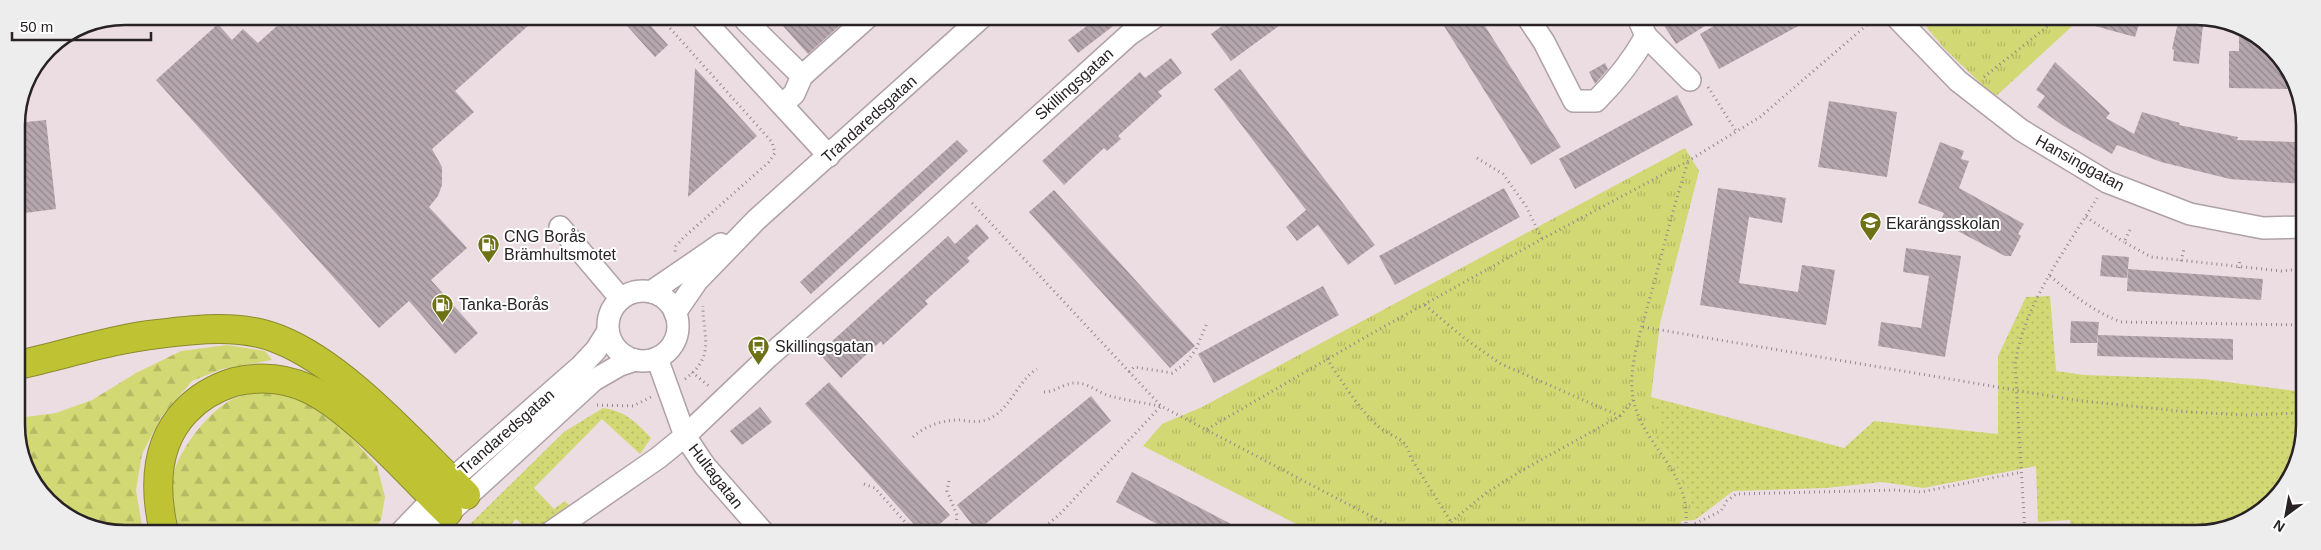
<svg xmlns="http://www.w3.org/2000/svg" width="2321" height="550" font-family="Arial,sans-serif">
<defs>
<pattern id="grass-dots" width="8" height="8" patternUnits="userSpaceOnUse" patternTransform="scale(1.25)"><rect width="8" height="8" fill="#d2d873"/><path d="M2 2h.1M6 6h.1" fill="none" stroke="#b4b963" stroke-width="1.8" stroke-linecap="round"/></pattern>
<pattern id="forest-firs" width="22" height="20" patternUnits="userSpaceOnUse" patternTransform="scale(1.25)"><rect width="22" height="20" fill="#d2d873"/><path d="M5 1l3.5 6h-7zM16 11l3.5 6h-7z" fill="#b4b963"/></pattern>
<pattern id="park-tufts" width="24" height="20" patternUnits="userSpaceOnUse" patternTransform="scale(1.25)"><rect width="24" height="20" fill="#d2d873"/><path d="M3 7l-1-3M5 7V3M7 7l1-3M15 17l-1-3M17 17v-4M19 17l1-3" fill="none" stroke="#b4b963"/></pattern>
<pattern id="building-back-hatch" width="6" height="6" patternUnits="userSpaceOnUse" patternTransform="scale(1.25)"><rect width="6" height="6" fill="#b5a7ad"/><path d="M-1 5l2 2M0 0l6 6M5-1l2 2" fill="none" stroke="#93888d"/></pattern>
</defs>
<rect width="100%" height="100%" fill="#ecdde3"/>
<g fill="url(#grass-dots)">
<polygon points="2050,296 2056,371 2084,375 2204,379 2303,392 2303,446 2268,507 2203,534 2071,533 2070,520 2038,522 2036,466 1923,488 1882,482 1826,488 1733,491 1695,520 1685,480 1655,436 1651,397 1844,448 1874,421 1998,434 1998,356 2026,297"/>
<path d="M603 408C625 411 636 422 651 438L640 454 602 419 534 488 554 509 565 501 572 508 537 532H532L516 519 504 532H462L564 432Z"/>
</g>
<g fill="url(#forest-firs)">
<polygon points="227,345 265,351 272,360 222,369 192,381 161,417 142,454 136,490 143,532 104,532 48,502 18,446 18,418 56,413 92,400 136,373 181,351"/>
<path d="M265 391 300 399 346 431 377 466 385 497 381 520 371 532H180C175 516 172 495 173 478 176 452 211 408 235 398 244 395 255 393 265 391Z"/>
</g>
<g fill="url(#park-tufts)">
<polygon points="1919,18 2081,18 1995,97 1944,48"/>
<polygon points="1685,148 1699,171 1660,323 1651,397 1662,425 1655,436 1685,480 1695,520 1681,521 1679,533 1314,533 1143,446 1162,424 1202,407"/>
</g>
<g fill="url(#building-back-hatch)">
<polygon points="288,16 538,17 455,91 474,112 432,149 442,167 442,185 438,196 429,207 467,248 431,280 478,333 455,354 409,301 379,328 156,80 218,24 232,40 243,29 258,43"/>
<polygon points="619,17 643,17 668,45 655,57"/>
<polygon points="775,17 849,17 808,54"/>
<polygon points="1099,17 1125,17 1078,53 1068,40"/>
<polygon points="1234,17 1291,17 1231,61 1211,34"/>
<polygon points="1439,18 1480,18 1561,147 1531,165"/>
<polygon points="1659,18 1718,18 1676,44"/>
<polygon points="1741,18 1813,18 1719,69 1700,34 1724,20 1727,25"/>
<polygon points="2085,18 2141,18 2135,37 2084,23"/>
<polygon points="2178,22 2203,25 2199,64 2173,61 2174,50 2172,49"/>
<polygon points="2239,35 2248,35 2273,48 2295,89 2229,88 2229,51 2239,51"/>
<polygon points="1171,58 1182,73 1158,92 1162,96 1118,136 1121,139 1107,151 1104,148 1064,185 1042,161 1140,72 1145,78"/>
<polygon points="2055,62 2110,113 2106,118 2134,134 2142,112 2180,123 2179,125 2238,137 2237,140 2297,142 2297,155 2303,155 2303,184 2230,179 2161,162 2117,145 2112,154 2062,125 2037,107 2045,96 2036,90"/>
<polygon points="1605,63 1608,69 1595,84 1589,72"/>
<polygon points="695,68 757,136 688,197 694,90"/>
<polygon points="1240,69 1375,245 1348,265 1318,225 1297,241 1286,227 1306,210 1214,89"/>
<polygon points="1677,95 1693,125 1575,189 1559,159"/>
<polygon points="1829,101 1897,112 1887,177 1818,167"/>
<polygon points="46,120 56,209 17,214 16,123"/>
<polygon points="957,140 968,151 811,294 800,282"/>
<polygon points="1940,142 1964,151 1961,159 1969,161 1959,188 2024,224 2018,234 2021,236 2011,256 2005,256 1952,228 1955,222 1942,218 1944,213 1918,203"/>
<polygon points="1504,188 1520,217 1395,285 1379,256"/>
<polygon points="1718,188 1786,198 1782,223 1749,217 1739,283 1798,292 1802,265 1835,270 1826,325 1700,305"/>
<polygon points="1054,190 1195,346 1170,368 1029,212"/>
<polygon points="977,224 989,238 967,258 970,261 925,301 928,304 883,345 881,341 841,378 819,353 948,236 955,244"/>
<polygon points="1906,248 1961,256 1945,357 1878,346 1881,322 1921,328 1929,276 1903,272"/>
<polygon points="2102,255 2129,257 2127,278 2100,276"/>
<polygon points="2128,269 2263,279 2261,300 2127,291"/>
<polygon points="1323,286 1339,315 1214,383 1198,354"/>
<polygon points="2071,321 2099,322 2097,343 2070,343"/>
<polygon points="2098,335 2233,339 2233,360 2097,356"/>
<polygon points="829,382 950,515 931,532 921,532 805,404"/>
<polygon points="1091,396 1111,421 977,531 957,505"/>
<polygon points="760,407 772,422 742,445 730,431"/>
<polygon points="1132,472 1248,533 1174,533 1116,502"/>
</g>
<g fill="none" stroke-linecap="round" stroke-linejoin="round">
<defs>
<g id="minor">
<polyline points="701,17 829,156"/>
<polyline points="745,17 746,21 802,76"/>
<path d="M1528 18 1544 42 1574 101H1596C1616 81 1632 61 1646 36L1638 18"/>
<polyline points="1897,18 1958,81 2021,130 2107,182 2190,214 2263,228 2303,227"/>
<polyline points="1646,36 1690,80"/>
<polyline points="782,105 794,94 802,76 868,17"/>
<polyline points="560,227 621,299"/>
<circle cx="643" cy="326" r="35"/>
<polyline points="651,292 721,244"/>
<polyline points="675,313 697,281 756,220 982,17"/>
<polyline points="657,358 685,436 705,466 763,532"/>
<polyline points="401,532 451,480 581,366 596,350 608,331"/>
<polyline points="428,532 594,380 620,365 635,360"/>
<polyline points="551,532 658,458 685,436 768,357 921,223 1130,34 1155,17"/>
</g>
<g id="highway">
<path d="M18 365C65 355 111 339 158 334 197 329 241 324 278 339 345 365 414 445 466 495"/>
<path d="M164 532C154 489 154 444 186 411 200 396 215 388 234 382 259 376 285 378 309 389 356 412 409 475 448 512"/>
</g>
</defs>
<use href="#minor" stroke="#afa1a7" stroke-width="24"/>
<use href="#highway" stroke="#8a8b2e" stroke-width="30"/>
<g stroke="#93888d" stroke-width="3" stroke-dasharray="1 4" stroke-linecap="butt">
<polyline points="660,17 772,142 775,153 769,162 683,238 676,246 675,252"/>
<polyline points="1984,77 2058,18"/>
<polyline points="1708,87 1736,131"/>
<polyline points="1477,158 1503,174 1526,206 1542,239"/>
<polyline points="972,203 1161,406 1403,533"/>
<polyline points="2086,217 2124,242"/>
<polyline points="2130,230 2124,242 2151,257 2281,271 2303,269"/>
<polyline points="2181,261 2184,249"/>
<polyline points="2239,268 2240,258"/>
<path d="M2050 276C2073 295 2093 311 2121 322L2303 325"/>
<polyline points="1425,305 1464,338 1501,364 1620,416"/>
<polyline points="1643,327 2074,400 2189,412 2248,415 2303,413"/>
<path d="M1327 359C1341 380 1360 411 1379 427 1395 440 1405 435 1411 458L1451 522"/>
<polyline points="692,372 710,387"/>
<polyline points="1129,372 1134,367 1172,373 1186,363 1196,349 1207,323"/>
<path d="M685 379C716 356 703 338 703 306"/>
<path d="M1044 392C1056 392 1065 382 1077 383 1090 384 1099 393 1110 396 1126 400 1144 403 1160 406"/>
<polyline points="597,405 633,406 651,397"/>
<polyline points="1207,429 1369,335 1542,239 1688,161 1760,117 1875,18"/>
<path d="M913 437C925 426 942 420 959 420 968 421 977 423 986 420 1010 412 1016 382 1037 369"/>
<polyline points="949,481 947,491 957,515 956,527 949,532"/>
<polyline points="864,484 875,488 914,532"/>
<polyline points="956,527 965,532"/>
<polyline points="1686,528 1721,511 1727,501 1736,494 1895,490 1921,492 2022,472"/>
<polyline points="1037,533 1059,515 1161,406"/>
<polyline points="1441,533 1446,526 1486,493 1521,471 1620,416 1633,400"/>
<path d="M1685 533C1695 471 1643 450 1633 398 1627 366 1644 322 1652 290 1664 247 1674 204 1688 162"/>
<path d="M2025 533 2015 365C2024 303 2066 250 2097 198"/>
<polyline points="2185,534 2205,533"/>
</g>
<use href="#minor" stroke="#fff" stroke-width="21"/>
<use href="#highway" stroke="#bfc333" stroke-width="28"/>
</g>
<defs>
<symbol id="school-pin" viewBox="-11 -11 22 30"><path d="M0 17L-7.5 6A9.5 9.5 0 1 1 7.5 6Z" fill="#6e7116" stroke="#fff"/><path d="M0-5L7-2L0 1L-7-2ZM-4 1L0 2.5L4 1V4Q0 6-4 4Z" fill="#fff"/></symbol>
<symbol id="fuel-pin" viewBox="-11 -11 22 30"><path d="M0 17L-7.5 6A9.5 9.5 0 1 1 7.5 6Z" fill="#6e7116" stroke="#fff"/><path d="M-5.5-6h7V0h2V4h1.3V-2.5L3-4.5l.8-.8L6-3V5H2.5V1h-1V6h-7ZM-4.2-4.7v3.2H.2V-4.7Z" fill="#fff"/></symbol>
<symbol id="bus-pin" viewBox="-11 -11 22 30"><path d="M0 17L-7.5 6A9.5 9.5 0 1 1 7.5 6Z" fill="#6e7116" stroke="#fff"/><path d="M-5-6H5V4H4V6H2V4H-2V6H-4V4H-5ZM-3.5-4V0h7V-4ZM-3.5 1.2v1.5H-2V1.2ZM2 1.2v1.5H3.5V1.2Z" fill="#fff"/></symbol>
</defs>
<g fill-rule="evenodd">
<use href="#school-pin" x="1858" y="210" width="25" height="34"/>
<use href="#fuel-pin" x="476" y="232" width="25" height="34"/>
<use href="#fuel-pin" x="430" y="292" width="25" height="34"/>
<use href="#bus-pin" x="746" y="334" width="25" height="34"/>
</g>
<g text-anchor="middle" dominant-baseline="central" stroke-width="4" stroke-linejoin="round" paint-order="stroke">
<g font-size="16" fill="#282225" stroke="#fff">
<text transform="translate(1074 84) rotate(-42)">Skillingsgatan</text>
<text transform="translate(869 119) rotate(-42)">Trandaredsgatan</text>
<text transform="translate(2080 163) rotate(29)">Hansinggatan</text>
<text transform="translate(506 432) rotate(-41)">Trandaredsgatan</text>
<text transform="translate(716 476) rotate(52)">Hultagatan</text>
</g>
<g font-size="16" fill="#282225" stroke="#fff" text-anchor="start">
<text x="1886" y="223">Ekarängsskolan</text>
<text x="504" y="236">CNG Borås<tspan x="504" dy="18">Brämhultsmotet</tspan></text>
<text x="459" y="304">Tanka-Borås</text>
<text x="775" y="346">Skillingsgatan</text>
</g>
</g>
<path d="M0 0H2321V550H0ZM125 25H2196A100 100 0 0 1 2296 125V425A100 100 0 0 1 2196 525H125A100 100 0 0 1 25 425V125A100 100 0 0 1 125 25Z" fill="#eeedee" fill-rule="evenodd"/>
<path fill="none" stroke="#282225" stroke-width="2.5" d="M125 25H2196A100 100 0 0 1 2296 125V425A100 100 0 0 1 2196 525H125A100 100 0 0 1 25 425V125A100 100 0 0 1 125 25Z"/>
<g transform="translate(2286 515) rotate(212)" stroke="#ffffff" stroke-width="4" paint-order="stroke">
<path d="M0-4L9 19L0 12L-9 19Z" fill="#282225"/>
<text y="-8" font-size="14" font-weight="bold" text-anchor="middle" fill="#282225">N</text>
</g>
<path d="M12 32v8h139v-8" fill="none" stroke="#282225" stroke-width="2.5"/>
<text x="20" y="32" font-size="15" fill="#282225" stroke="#ffffff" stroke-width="4" paint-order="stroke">50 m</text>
</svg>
